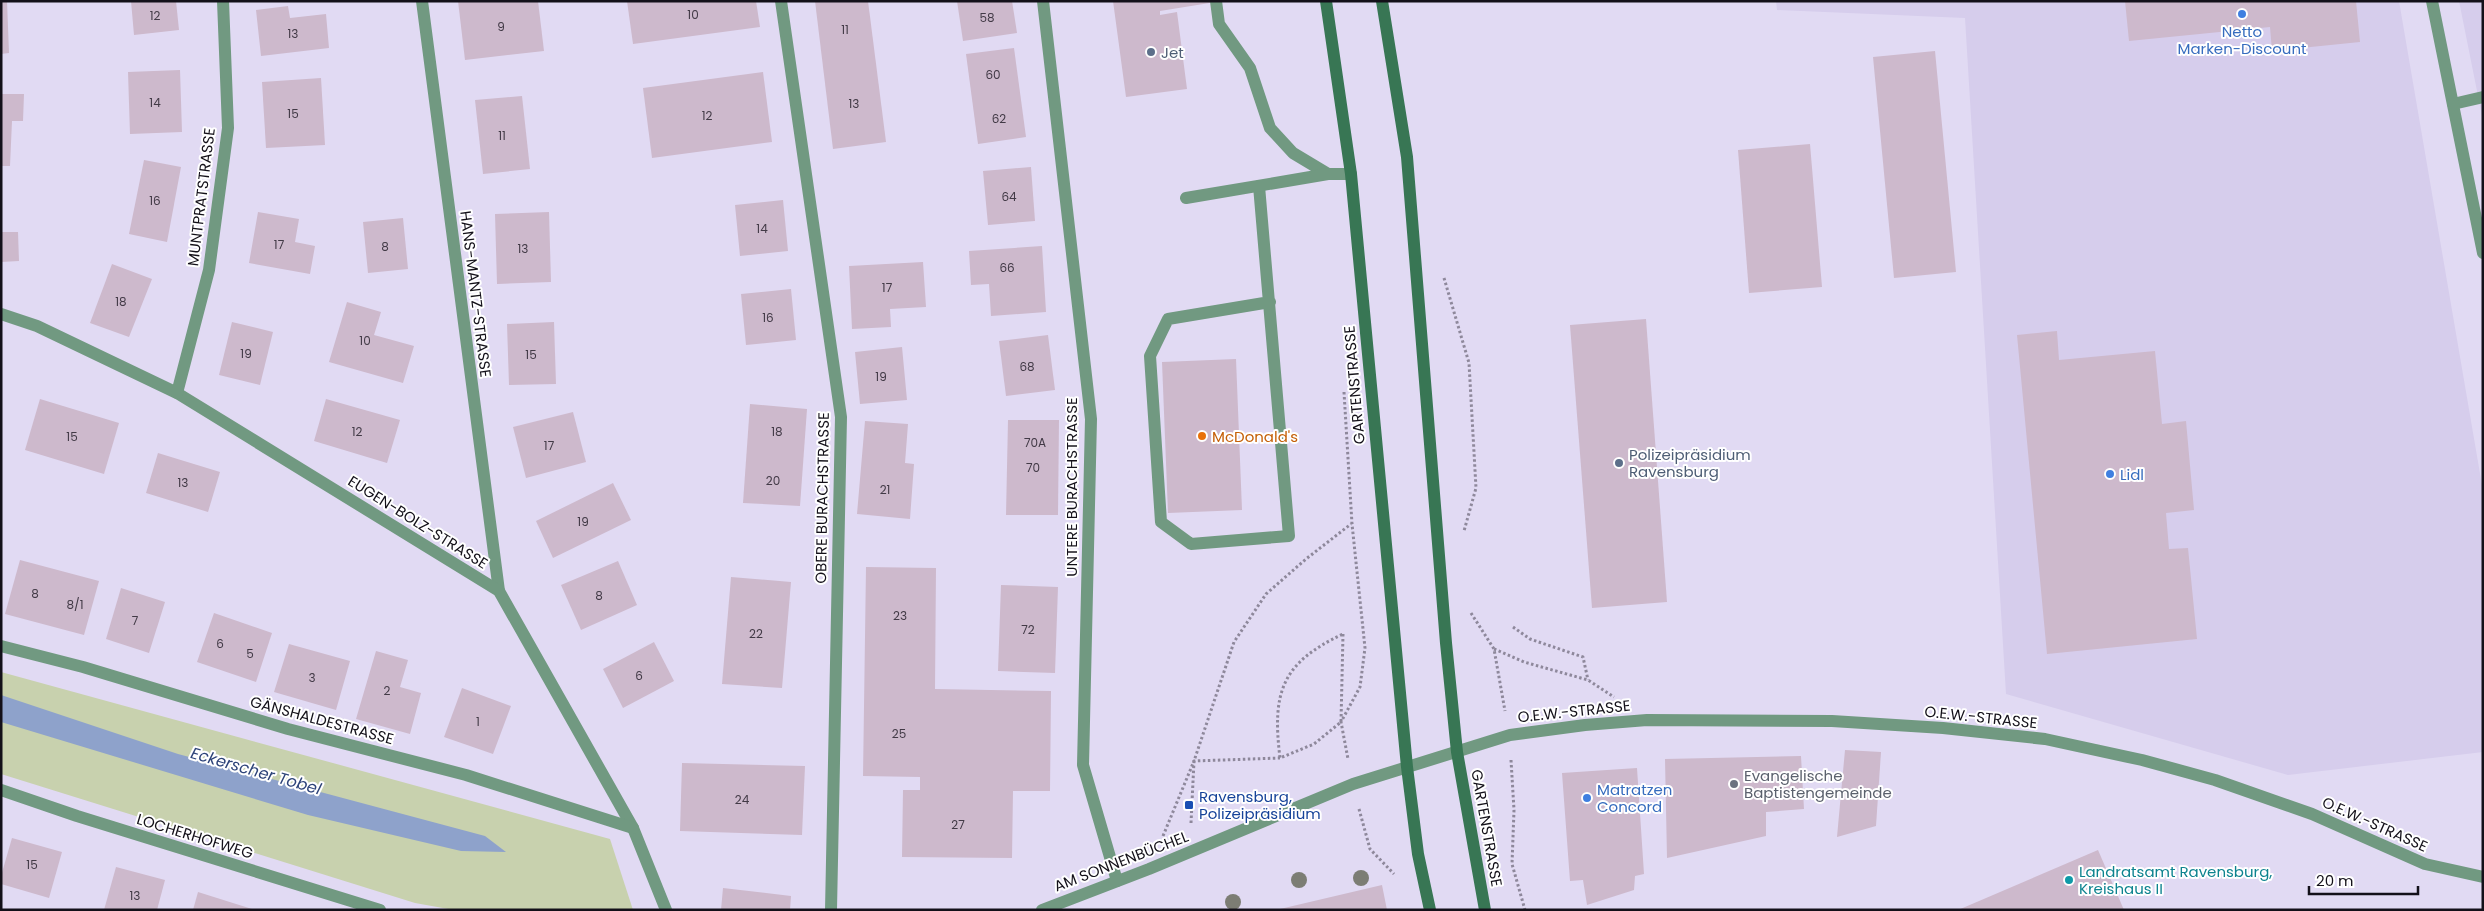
<svg xmlns="http://www.w3.org/2000/svg" width="2484" height="911" font-family="Poppins,sans-serif">
<rect width="100%" height="100%" fill="#e1daf3"/>
<g fill="#d6cdec">
<polygon points="1776,1 2399,1 2483,491 2483,752 2288,775 2006,694 1965,18 1777,10"/>
<polygon points="2459,1 2483,1 2483,121"/>
</g>
<polygon fill="#c8d1ae" points="1,672 610,839 633,910 454,910 415,903 1,774"/>
<polygon fill="#8ea2cb" points="1,695 178,754 485,836 506,852 461,851 308,815 1,722"/>
<g fill="#cdb9cc">
<polygon points="1,1 7,1 9,53 1,54"/>
<polygon points="131,1 176,1 179,30 134,35"/>
<polygon points="458,1 538,1 544,51 465,60"/>
<polygon points="627,1 756,1 760,27 633,44"/>
<polygon points="815,1 868,1 886,142 833,149"/>
<polygon points="957,1 1012,1 1017,33 963,41"/>
<polygon points="1113,1 1222,1 1160,11 1160,15 1177,12 1187,89 1126,97"/>
<polygon points="2125,1 2356,1 2360,42 2272,51 2270,27 2129,41"/>
<polygon points="288,6 290,18 326,14 329,48 261,56 256,10"/>
<polygon points="1014,48 1026,137 978,144 966,54"/>
<polygon points="1935,51 1956,272 1894,278 1873,57"/>
<polygon points="180,70 182,132 130,134 128,72"/>
<polygon points="763,72 772,142 652,158 643,88"/>
<polygon points="321,78 325,145 266,148 262,82"/>
<polygon points="1,94 24,94 23,121 12,121 10,166 1,166"/>
<polygon points="522,96 530,169 483,174 475,100"/>
<polygon points="1810,144 1822,287 1749,293 1738,150"/>
<polygon points="144,160 181,167 167,242 129,234"/>
<polygon points="1031,167 1035,221 988,225 983,171"/>
<polygon points="783,200 788,251 740,256 735,205"/>
<polygon points="258,212 299,219 295,242 315,246 310,274 249,263"/>
<polygon points="549,212 551,282 497,284 495,214"/>
<polygon points="403,218 408,269 368,273 363,222"/>
<polygon points="1,232 18,232 19,261 1,262"/>
<polygon points="1042,246 1046,312 991,316 989,284 971,285 969,251"/>
<polygon points="923,262 926,307 890,309 891,327 852,329 849,266"/>
<polygon points="112,264 152,279 129,337 90,323"/>
<polygon points="791,289 796,340 746,345 741,294"/>
<polygon points="347,302 381,312 374,335 414,346 403,383 329,362"/>
<polygon points="1646,319 1667,602 1592,608 1570,325"/>
<polygon points="232,322 273,332 260,385 219,375"/>
<polygon points="554,322 556,384 509,385 507,324"/>
<polygon points="2057,331 2059,360 2155,351 2162,424 2186,421 2194,510 2166,513 2169,549 2188,548 2197,639 2047,654 2017,335"/>
<polygon points="1048,335 1055,390 1006,396 999,341"/>
<polygon points="902,347 907,400 860,404 855,352"/>
<polygon points="1236,359 1242,510 1168,513 1162,362"/>
<polygon points="40,399 119,423 104,474 25,450"/>
<polygon points="326,399 400,420 387,463 314,441"/>
<polygon points="750,404 807,409 800,506 743,503"/>
<polygon points="573,412 586,462 526,478 513,427"/>
<polygon points="1008,420 1059,420 1058,515 1006,515"/>
<polygon points="865,421 908,424 905,463 914,464 910,519 857,514"/>
<polygon points="158,453 220,472 208,512 146,493"/>
<polygon points="613,483 631,520 553,558 536,521"/>
<polygon points="20,560 99,581 84,635 5,614"/>
<polygon points="618,561 637,605 581,630 561,585"/>
<polygon points="866,567 936,568 935,689 1051,691 1050,791 1013,791 1012,858 902,857 903,790 920,790 920,777 863,776"/>
<polygon points="731,577 791,582 782,688 722,684"/>
<polygon points="1001,585 1058,587 1055,673 998,671"/>
<polygon points="121,588 165,602 149,653 106,639"/>
<polygon points="214,613 272,633 256,682 197,662"/>
<polygon points="654,642 674,681 623,708 603,669"/>
<polygon points="289,644 350,661 336,710 274,692"/>
<polygon points="376,651 408,660 400,687 421,693 410,734 356,719"/>
<polygon points="462,688 511,706 493,754 444,737"/>
<polygon points="1845,750 1881,752 1876,826 1837,837"/>
<polygon points="1801,756 1804,809 1766,812 1766,836 1667,858 1665,759"/>
<polygon points="682,763 805,766 802,835 680,831"/>
<polygon points="1637,768 1644,874 1635,876 1634,890 1587,905 1583,880 1570,881 1562,773"/>
<polygon points="12,838 62,852 49,898 1,884 1,876"/>
<polygon points="2098,850 2124,910 1958,910"/>
<polygon points="116,867 165,880 157,910 104,910"/>
<polygon points="1382,885 1387,910 1280,910 1280,909"/>
<polygon points="723,888 791,896 790,910 721,910"/>
<polygon points="198,892 252,909 252,910 193,910"/>
</g>
<g fill="none" stroke-linecap="round" stroke-linejoin="round">
<g stroke="#8e889b" stroke-width="3" stroke-dasharray="2.5 2.5" stroke-linecap="butt">
<polyline points="1444,278 1469,363 1476,488 1464,531"/>
<polyline points="1344,392 1352,524 1365,648 1360,687 1341,722 1348,759"/>
<polyline points="1471,613 1494,649 1505,711"/>
<polyline points="1513,627 1530,639 1583,657 1588,680"/>
<path d="M1343 634 1341 722 1314 744 1280 758C1272 693 1281 663 1343 634Z"/>
<polyline points="1494,649 1524,662 1588,680 1614,697"/>
<polyline points="1511,760 1514,810 1512,864 1525,910"/>
<polyline points="1359,809 1370,849 1394,874"/>
<polyline points="1191,823 1194,761 1234,642 1266,594 1306,559 1351,524"/>
<polyline points="1163,836 1194,761 1280,758"/>
</g>
<g stroke="#719981" stroke-width="12">
<polyline points="1216,1 1219,24 1250,68 1270,128 1293,153 1328,174"/>
<polyline points="2453,104 2483,97"/>
<polyline points="1259,186 1289,536 1191,544 1161,522 1150,356 1168,319 1270,302"/>
<polyline points="1186,198 1328,174 1351,174"/>
</g>
<g stroke="#719981" stroke-width="12">
<polyline points="422,1 499,591"/>
<polyline points="781,1 841,417 831,910"/>
<polyline points="1043,1 1091,419 1083,765 1117,881"/>
<polyline points="2432,1 2483,253"/>
<polyline points="1,314 37,326 177,393 499,591 633,828 666,910"/>
<polyline points="177,393 209,270 228,128 223,1"/>
<polyline points="1,646 83,667 288,729 466,775 633,828"/>
<polyline points="1,790 77,816 380,910"/>
<polyline points="1042,910 1149,869 1353,784 1510,735 1585,725 1647,720 1832,721 1943,728 2045,739 2142,760 2215,780 2312,814 2425,864 2483,877"/>
</g>
<g stroke="#387654" stroke-width="12">
<polyline points="1326,1 1351,174 1407,767 1418,854 1430,910"/>
<polyline points="1382,1 1407,157 1446,643 1457,752 1485,910"/>
</g>
</g>
<g fill="#7c7d74">
<circle cx="1361" cy="878" r="8"/>
<circle cx="1299" cy="880" r="8"/>
<circle cx="1233" cy="902" r="8"/>
</g>
<g fill="#3f7fe0" stroke="#fff" stroke-width="2">
<circle cx="2242" cy="14" r="5"/>
<circle cx="2110" cy="474" r="5"/>
<circle cx="1587" cy="798" r="5"/>
</g>
<g fill="#5c6f8a" stroke="#fff" stroke-width="2">
<circle cx="1151" cy="52" r="5"/>
<circle cx="1619" cy="463" r="5"/>
</g>
<circle fill="#e8710a" stroke="#fff" stroke-width="2" cx="1202" cy="436" r="5"/>
<circle fill="#6b7280" stroke="#fff" stroke-width="2" cx="1734" cy="784" r="5"/>
<rect fill="#1a4fb4" stroke="#fff" stroke-width="2" x="1184" y="800" width="10" height="10" rx="2.5"/>
<circle fill="#0f9aa8" stroke="#fff" stroke-width="2" cx="2069" cy="880" r="5"/>
<g text-anchor="middle" dominant-baseline="central" stroke-width="4" stroke-linejoin="round" paint-order="stroke">
<g font-size="12" fill="#423a46">
<text x="693" y="14">10</text>
<text x="155" y="15">12</text>
<text x="987" y="17">58</text>
<text x="501" y="26">9</text>
<text x="845" y="29">11</text>
<text x="293" y="33">13</text>
<text x="993" y="74">60</text>
<text x="155" y="102">14</text>
<text x="854" y="103">13</text>
<text x="293" y="113">15</text>
<text x="707" y="115">12</text>
<text x="999" y="118">62</text>
<text x="502" y="135">11</text>
<text x="1009" y="196">64</text>
<text x="155" y="200">16</text>
<text x="762" y="228">14</text>
<text x="279" y="244">17</text>
<text x="385" y="246">8</text>
<text x="523" y="248">13</text>
<text x="1007" y="267">66</text>
<text x="887" y="287">17</text>
<text x="121" y="301">18</text>
<text x="768" y="317">16</text>
<text x="365" y="340">10</text>
<text x="246" y="353">19</text>
<text x="531" y="354">15</text>
<text x="1027" y="366">68</text>
<text x="881" y="376">19</text>
<text x="357" y="431">12</text>
<text x="777" y="431">18</text>
<text x="72" y="436">15</text>
<text x="1035" y="442">70A</text>
<text x="549" y="445">17</text>
<text x="1033" y="467">70</text>
<text x="773" y="480">20</text>
<text x="183" y="482">13</text>
<text x="885" y="489">21</text>
<text x="583" y="521">19</text>
<text x="35" y="593">8</text>
<text x="599" y="595">8</text>
<text x="75" y="604">8/1</text>
<text x="900" y="615">23</text>
<text x="135" y="620">7</text>
<text x="1028" y="629">72</text>
<text x="756" y="633">22</text>
<text x="220" y="643">6</text>
<text x="250" y="653">5</text>
<text x="639" y="675">6</text>
<text x="312" y="677">3</text>
<text x="387" y="690">2</text>
<text x="478" y="721">1</text>
<text x="899" y="733">25</text>
<text x="742" y="799">24</text>
<text x="958" y="824">27</text>
<text x="32" y="864">15</text>
<text x="135" y="895">13</text>
</g>
<g font-size="15" fill="#366cbe" stroke="#fff" text-anchor="start">
<text x="2242" y="31" text-anchor="middle">Netto<tspan x="2242" dy="17">Marken-Discount</tspan></text>
<text x="2120" y="474">Lidl</text>
<text x="1597" y="789">Matratzen<tspan x="1597" dy="17">Concord</tspan></text>
</g>
<g font-size="15" fill="#4e5e75" stroke="#fff" text-anchor="start">
<text x="1161" y="52">Jet</text>
<text x="1629" y="454">Polizeipräsidium<tspan x="1629" dy="17">Ravensburg</tspan></text>
</g>
<g font-size="15" fill="#131019" stroke="#fff">
<text transform="translate(201 197) rotate(-83)">MUNTPRATSTRASSE</text>
<text transform="translate(476 294) rotate(83)">HANS-MANTZ-STRASSE</text>
<text transform="translate(1354 385) rotate(-95)">GARTENSTRASSE</text>
<text transform="translate(1071 487) rotate(-90)">UNTERE BURACHSTRASSE</text>
<text transform="translate(822 498) rotate(-89)">OBERE BURACHSTRASSE</text>
<text transform="translate(418 522) rotate(32)">EUGEN-BOLZ-STRASSE</text>
<text transform="translate(1574 711) rotate(-6)">O.E.W.-STRASSE</text>
<text transform="translate(1981 717) rotate(6)">O.E.W.-STRASSE</text>
<text transform="translate(322 720) rotate(15)">GÄNSHALDESTRASSE</text>
<text transform="translate(2375 824) rotate(24)">O.E.W.-STRASSE</text>
<text transform="translate(1487 828) rotate(80)">GARTENSTRASSE</text>
<text transform="translate(195 836) rotate(17)">LOCHERHOFWEG</text>
<text transform="translate(1121 861) rotate(-21)">AM SONNENBÜCHEL</text>
</g>
<g font-size="15" fill="#c56008" stroke="#fff" text-anchor="start">
<text x="1212" y="436">McDonald's</text>
</g>
<g font-size="15" fill="#5b616d" stroke="#fff" text-anchor="start">
<text x="1744" y="775">Evangelische<tspan x="1744" dy="17">Baptistengemeinde</tspan></text>
</g>
<g font-size="15" fill="#164399" stroke="#fff" text-anchor="start">
<text x="1199" y="796">Ravensburg,<tspan x="1199" dy="17">Polizeipräsidium</tspan></text>
</g>
<g font-size="15" fill="#0d838f" stroke="#fff" text-anchor="start">
<text x="2079" y="871">Landratsamt Ravensburg,<tspan x="2079" dy="17">Kreishaus II</tspan></text>
</g>
<g font-size="16" font-style="italic" fill="#2d4379" stroke="#fff">
<text transform="translate(256 771) rotate(16)">Eckerscher Tobel</text>
</g>
</g>
<rect width="2484" height="911" fill="none" stroke="#131019" stroke-width="5"/>
<path d="M2309 886v8h109v-8" fill="none" stroke="#131019" stroke-width="2.5"/>
<text x="2316" y="886" font-size="15" fill="#131019" stroke="#ffffff" stroke-width="4" paint-order="stroke">20 m</text>
</svg>
